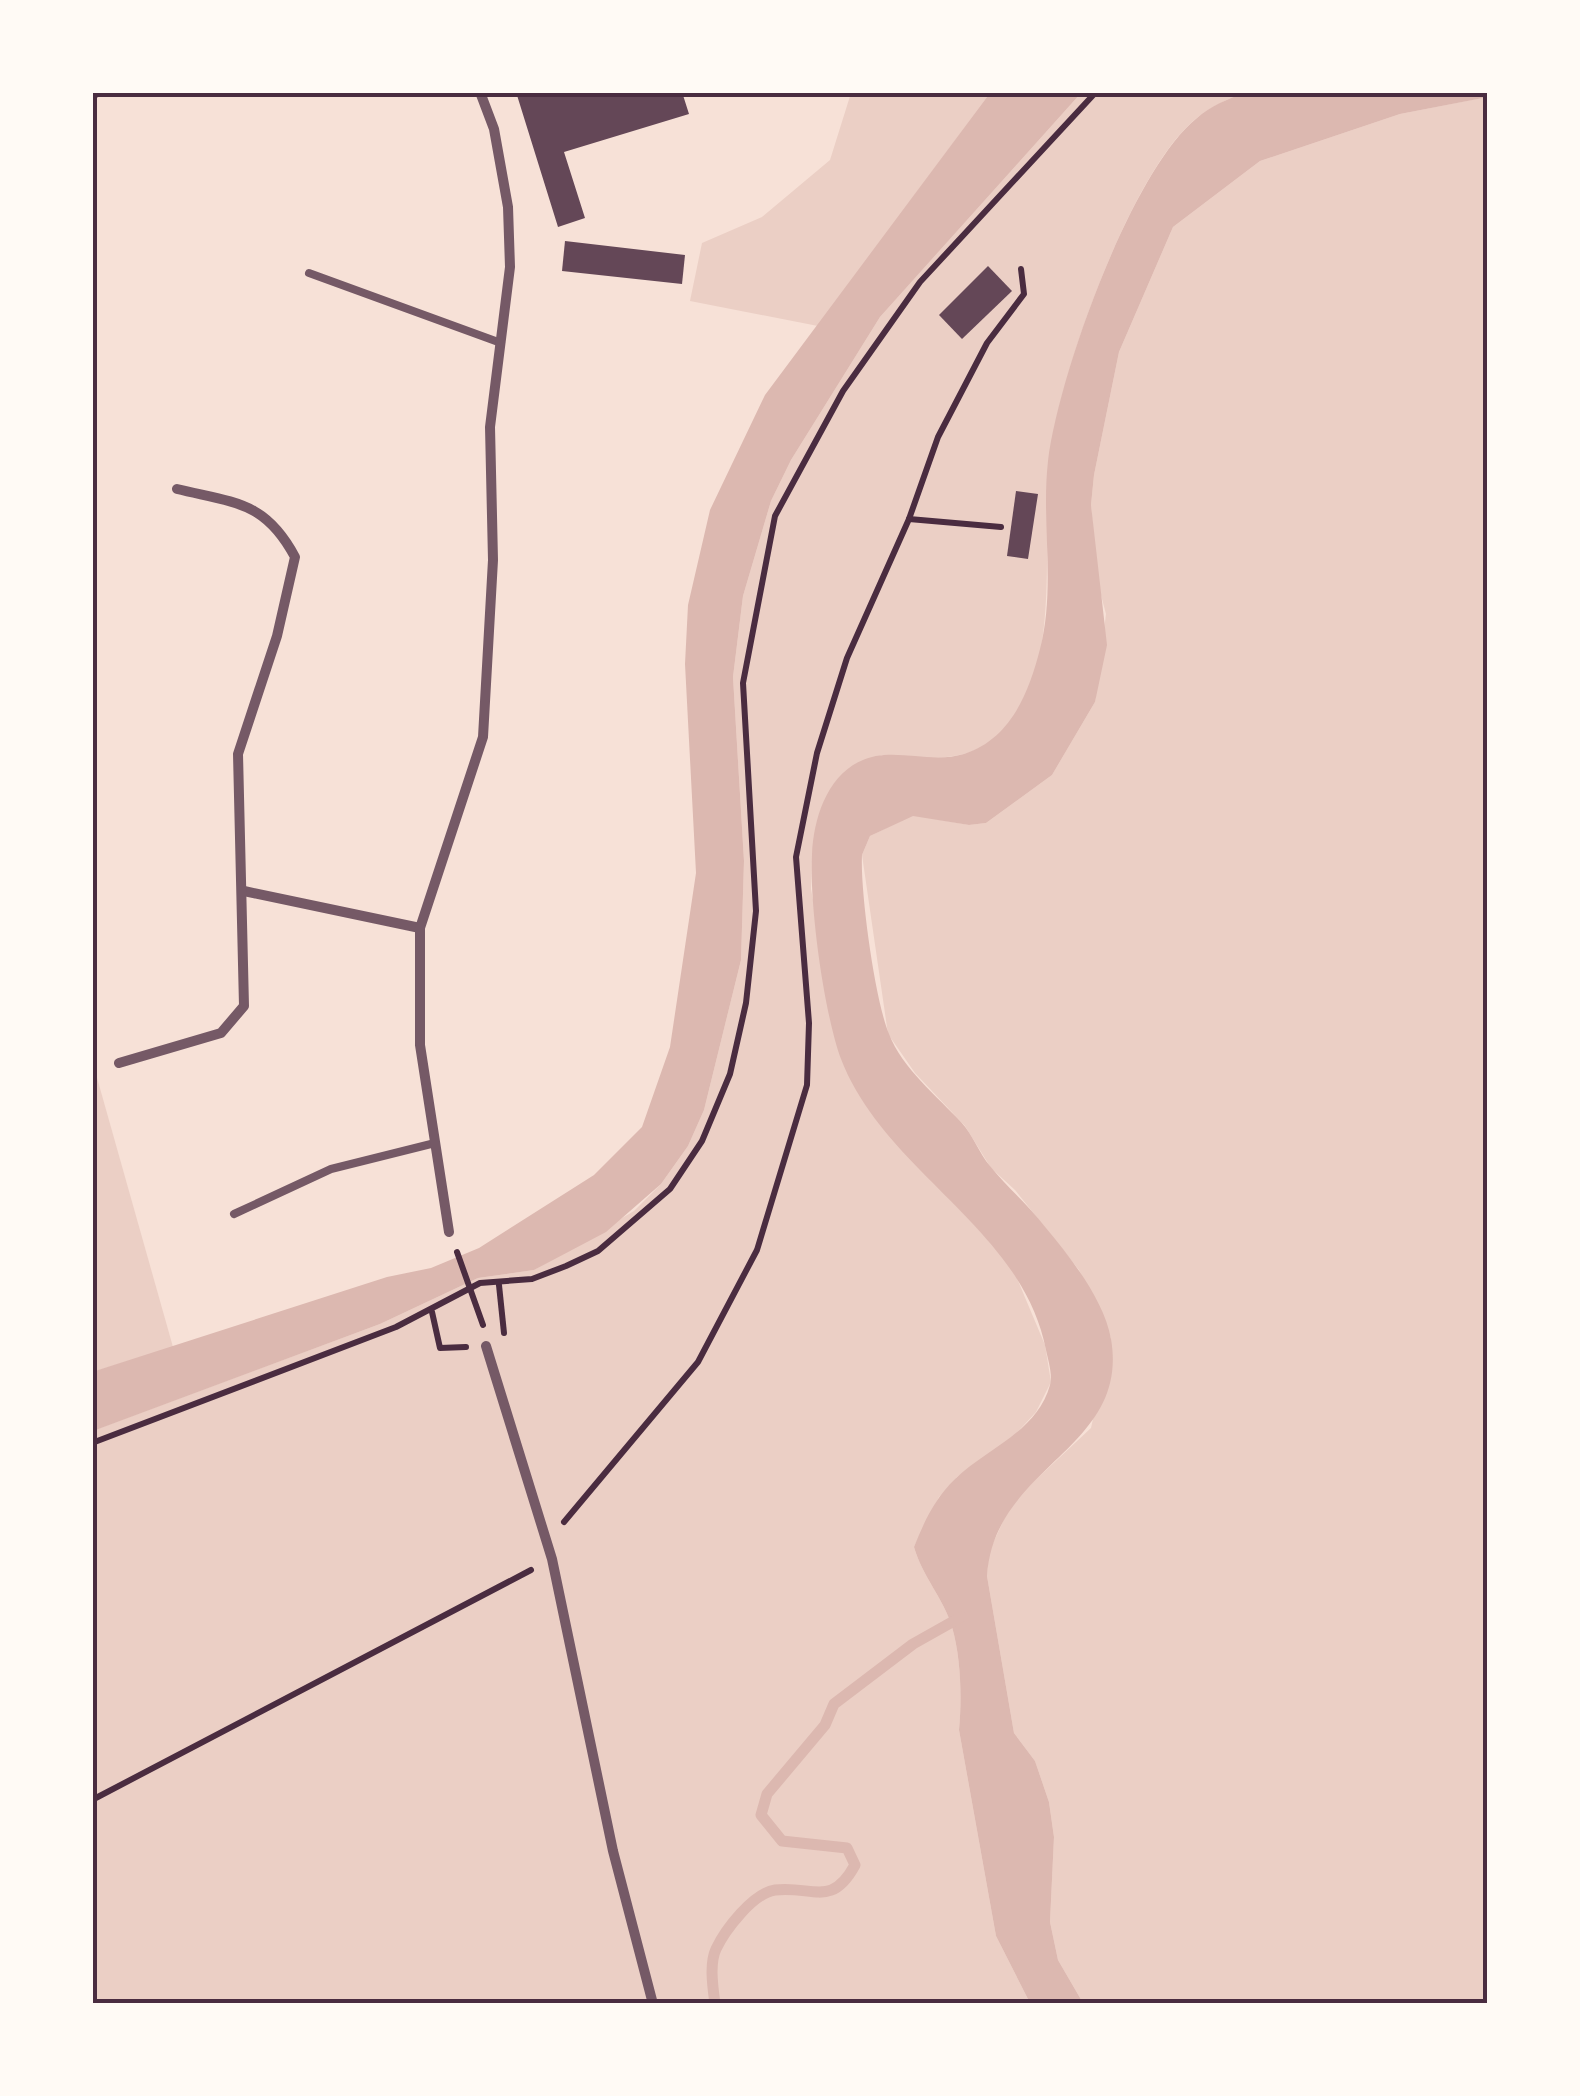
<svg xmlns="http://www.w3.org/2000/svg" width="1580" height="2096" font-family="'Fira Sans',sans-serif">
<rect width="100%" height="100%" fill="#f7e1d7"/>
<g fill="#ebcfc5">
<polygon points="851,93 990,93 818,326 690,301 702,243 762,217 830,160"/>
<path d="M1081 93H1244C1228 99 1212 106 1198 117 1132 167 1058 378 1049 460 1039 543 1074 722 964 754 937 761 908 757 881 755L812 853 811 889 842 1060 890 1136 1011 1264 1045 1345 1051 1382 1036 1412 1012 1438 957 1477 939 1497 914 1547C922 1576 944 1599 952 1627 961 1658 962 1698 959 1730L996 1936 1030 2003H93L92 1431 380 1324 478 1278 534 1270 634 1211 661 1184 688 1146 704 1110 741 960 744 861 733 677 743 596 771 501 791 460 880 317Z"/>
<polygon points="1487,97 1487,2003 1083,2003 1058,1960 1050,1922 1054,1837 1049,1802 1035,1761 1014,1733 987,1576 988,1554 1012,1502 1091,1428 1111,1338 1079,1270 1015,1190 991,1168 965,1126 915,1073 888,1034 862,855 870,836 913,815 969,825 986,823 1052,775 1095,702 1106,614 1097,580 1091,505 1094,475 1119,352 1173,227 1260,161 1400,114"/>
<polygon points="92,1060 173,1347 93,1372 92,1372"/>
</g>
<g fill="#dcb8b0">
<polygon points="990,93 1081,93 880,317 791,460 771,501 743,596 733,677 744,861 741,960 704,1110 688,1146 661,1184 606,1232 534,1270 478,1278 380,1324 93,1431 92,1372 387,1277 431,1268 479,1248 594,1175 642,1127 670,1047 696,873 685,664 688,605 710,510 765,395"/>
<path d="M1244 93 1487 92 1488 97 1400 114 1260 161 1173 227 1119 352 1094 475 1091 505 1107 645 1095 702 1052 775 986 823 969 825 913 816 870 836 862 855C860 891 875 1001 889 1034 902 1068 937 1096 961 1122 973 1135 979 1153 990 1166 1008 1188 1029 1206 1046 1228 1071 1258 1104 1300 1111 1339 1130 1450 994 1465 987 1576L1014 1733 1035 1761 1049 1802 1054 1837 1050 1922 1058 1960 1083 2003H1030L996 1936 959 1730C962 1698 961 1658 952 1627 944 1599 922 1576 914 1547 924 1522 935 1498 955 1479 987 1448 1037 1432 1050 1385 1053 1375 1048 1360 1046 1350 1022 1227 885 1173 841 1059 824 1013 809 904 812 854 814 811 833 759 884 755 910 753 937 762 964 754 1011 739 1029 692 1040 649 1056 587 1041 524 1048 461 1058 377 1131 171 1197 118 1210 106 1228 99 1244 93Z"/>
</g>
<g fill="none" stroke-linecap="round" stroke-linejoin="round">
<path stroke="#dcb8b0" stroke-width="11" d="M715 2004C713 1988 709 1964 716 1949 725 1930 753 1893 775 1890 812 1885 831 1909 855 1865L847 1848 782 1841 761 1815 767 1794 825 1725 834 1704 913 1644 961 1617"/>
</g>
<g fill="#644757">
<polygon points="516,92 682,92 689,114 564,152 585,218 558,227"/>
<polygon points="565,241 685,255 682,284 562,271"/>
<polygon points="988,266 1012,291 962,339 939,315"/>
<polygon points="1016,491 1038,494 1028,559 1007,556"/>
</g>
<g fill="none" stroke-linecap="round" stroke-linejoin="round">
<g stroke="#4a2c40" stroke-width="6">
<polyline points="909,519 1001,527"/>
<polyline points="457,1252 483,1325"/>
<polyline points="499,1285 504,1333"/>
<polyline points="432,1312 440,1348 466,1347"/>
<polyline points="92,1443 396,1327 480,1283 532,1279 566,1266 598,1251 670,1189 702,1141 730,1074 746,1003 756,911 743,683 775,516 843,391 920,282 1096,92"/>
<polyline points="564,1522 698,1362 757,1250 807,1085 809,1023 796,857 817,753 847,658 909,519 938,437 987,343 1024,294 1021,269"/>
<polyline points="92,1800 531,1570"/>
</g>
<g stroke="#755966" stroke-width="8">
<polyline points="309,273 501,343"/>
<polyline points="234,1214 331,1169 435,1143"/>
</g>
<g stroke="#755966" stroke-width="10">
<polyline points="92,95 97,92"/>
<polyline points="244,891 420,928"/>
<path d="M119 1063 221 1033 244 1006 238 754 277 636 295 557C265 501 235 503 177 489"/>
<polyline points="449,1232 420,1045 420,928 483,737 493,560 490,427 510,267 508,207 494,129 480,92"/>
<polyline points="486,1346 552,1559 613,1851 653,2004"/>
</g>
</g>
<rect width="1580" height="2096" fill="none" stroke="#fffaf5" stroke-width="190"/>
<rect x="95" y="95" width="1390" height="1906" fill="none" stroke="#4a2c40" stroke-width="4"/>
</svg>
